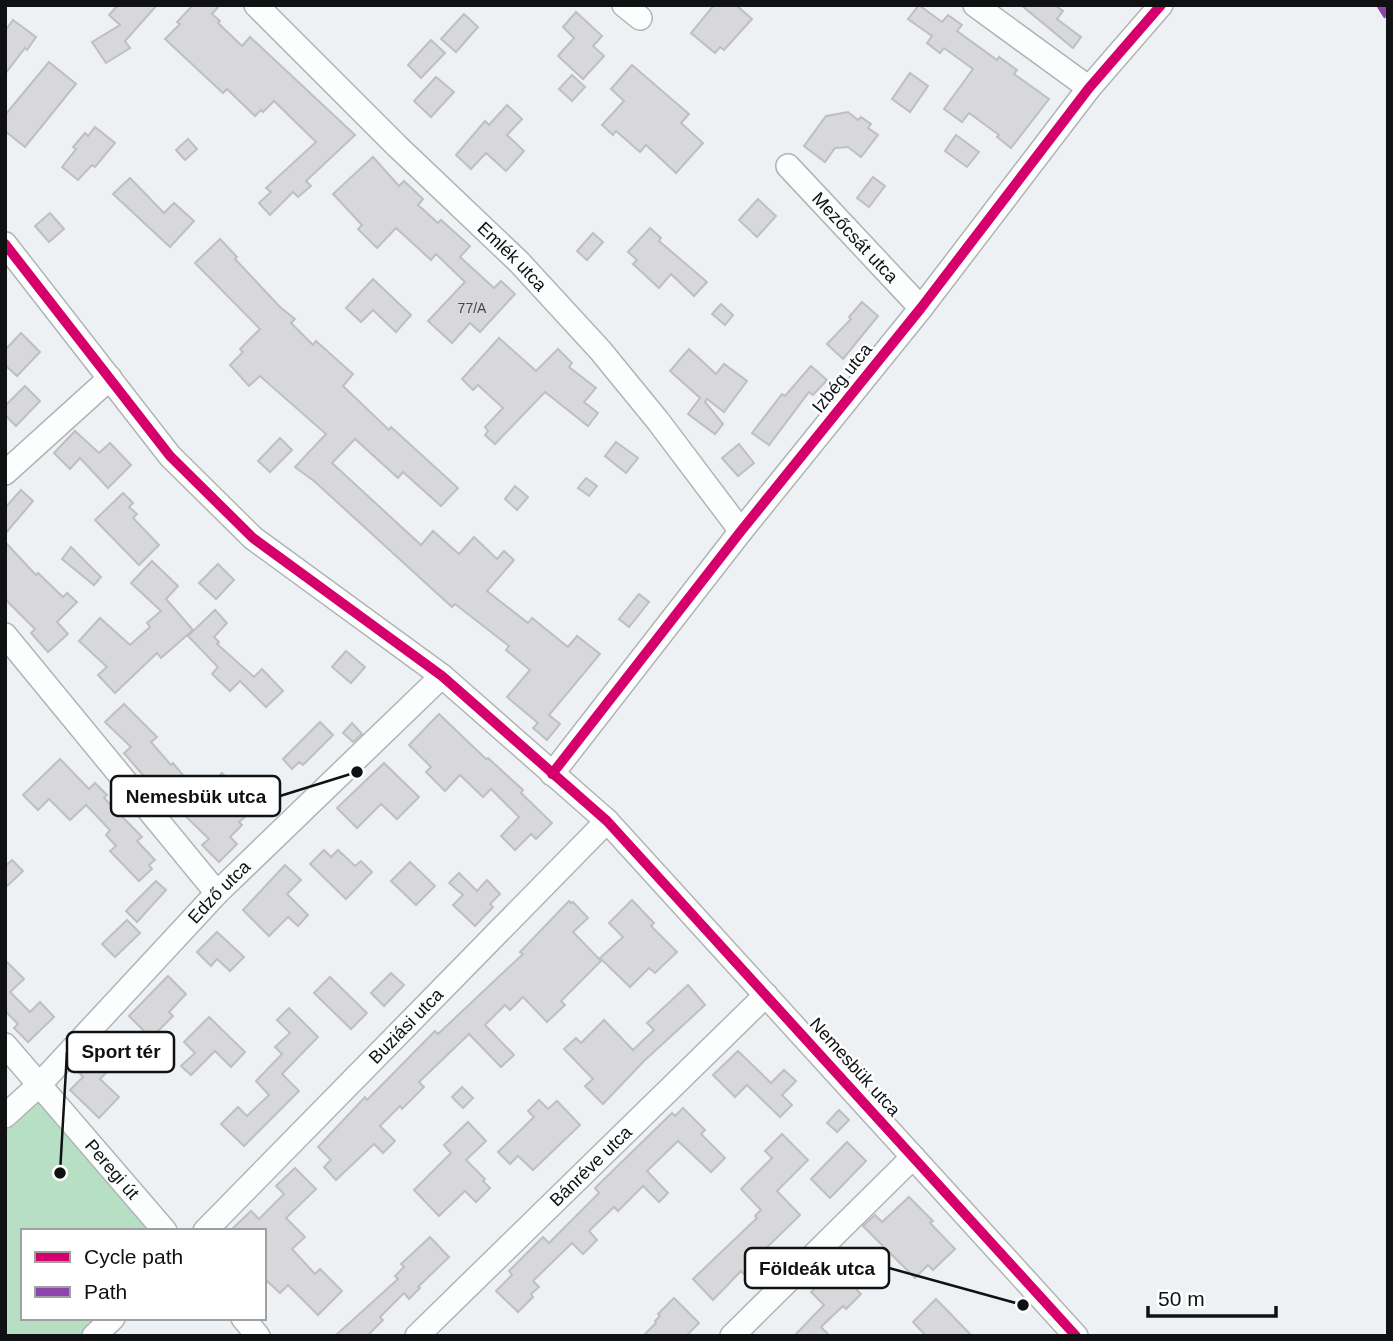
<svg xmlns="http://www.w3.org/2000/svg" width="1393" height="1341" font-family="Helvetica,sans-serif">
<rect width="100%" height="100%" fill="#edf1f4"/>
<polygon fill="#b7dfc4" points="39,1085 165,1231 23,1231 23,1318 113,1318 94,1336 5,1336 5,1116"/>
<g fill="#d8d8da" stroke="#bebfc1" stroke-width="2">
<polygon points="118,5 157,5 125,41 130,48 106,63 92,42 120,25 109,15"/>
<polygon points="193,5 220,5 212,14 220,21 218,23 242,46 250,37 355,135 306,181 311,186 298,197 293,192 270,215 259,203 271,192 266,188 316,142 274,101 263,112 261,110 255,116 227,89 223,93 165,39 180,24 177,22"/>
<polygon points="714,5 736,5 752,19 724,50 720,47 715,53 691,33"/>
<polygon points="919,5 942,22 948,15 962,25 957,31 997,60 999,57 1017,70 1014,74 1049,99 1011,148 997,137 999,135 969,113 962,122 944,109 973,69 944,48 940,53 927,43 932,36 908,19"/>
<polygon points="1021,5 1055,5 1063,11 1057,19 1081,37 1073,48"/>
<polygon points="576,12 602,36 593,46 604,56 583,79 558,56 574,38 563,27"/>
<polygon points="464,14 478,27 456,52 441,39"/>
<polygon points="13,20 36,37 27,50 25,48 5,74 5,31"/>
<polygon points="431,40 445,53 421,78 408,65"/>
<polygon points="49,62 76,84 25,147 5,131 5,115"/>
<polygon points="632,65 689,114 681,123 703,143 676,173 646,145 640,152 616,131 613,135 602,125 624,101 611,89"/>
<polygon points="910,73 928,86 910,112 892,99"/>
<polygon points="572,75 585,87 572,101 559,89"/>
<polygon points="436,77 454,92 431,117 414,101"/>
<polygon points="507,105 522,119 507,135 524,151 506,171 486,153 471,169 456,155 485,121 489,125"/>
<polygon points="848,112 858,120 861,117 871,124 868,128 878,135 861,157 848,147 835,148 825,162 804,146 826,116"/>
<polygon points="95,127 115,143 95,167 92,165 78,180 62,167 76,149 73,147 85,133 88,136"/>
<polygon points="956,135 979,152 967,167 945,151"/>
<polygon points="188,139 197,149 185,160 176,150"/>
<polygon points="373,157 399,186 404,181 423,199 418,205 438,223 441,220 470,246 460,257 494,288 501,281 515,294 480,332 470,323 452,343 428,321 465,282 436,254 431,260 396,228 377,248 358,229 362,225 333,194"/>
<polygon points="873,177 885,186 869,207 857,198"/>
<polygon points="130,178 164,213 174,203 194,221 170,247 113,194"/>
<polygon points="758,199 776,216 757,237 739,220"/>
<polygon points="50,213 64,229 49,242 35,226"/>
<polygon points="650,228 661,238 659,241 707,282 694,296 671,274 659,288 633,264 637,260 628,252"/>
<polygon points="593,233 603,242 587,260 577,251"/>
<polygon points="220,239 237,257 235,259 280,307 295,319 291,323 313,345 316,341 353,374 343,386 389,430 391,427 458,488 441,506 403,472 398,478 355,439 332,463 421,545 433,531 459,554 474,537 497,559 504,551 514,560 487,591 528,623 532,618 568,647 577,636 600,654 549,715 560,724 547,740 533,728 538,723 507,697 530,670 506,650 509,646 455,604 452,607 314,481 295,467 326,434 260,376 249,386 230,365 243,352 240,349 260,329 195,263"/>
<polygon points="373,279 411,315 396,332 373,310 361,322 346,308"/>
<polygon points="862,302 878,316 843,359 827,344 851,319 849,317"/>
<polygon points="721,304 733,315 725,325 712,314"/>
<polygon points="21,333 40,352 17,376 5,365 5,350"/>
<polygon points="499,338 536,371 558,349 572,363 569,367 596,388 584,402 598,413 588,426 545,392 495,444 485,435 488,431 485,427 503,408 478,385 473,390 462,379"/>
<polygon points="689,349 716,374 724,364 747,381 724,412 707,399 705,402 723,424 715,434 688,414 700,398 670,371"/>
<polygon points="811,366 827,380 813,395 809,392 769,445 752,433 782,394 785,396"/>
<polygon points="25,386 40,401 16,426 5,415 5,406"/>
<polygon points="75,431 99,453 110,443 131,465 108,488 80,458 70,469 54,453"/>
<polygon points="280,438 292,450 270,472 258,461"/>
<polygon points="616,442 638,458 626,473 605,456"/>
<polygon points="739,444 754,463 738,476 722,458"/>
<polygon points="586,478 597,486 589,496 578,488"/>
<polygon points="515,486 528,497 517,510 505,499"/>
<polygon points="21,490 33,501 5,534 5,508"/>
<polygon points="123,493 133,503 129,507 137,514 133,518 159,545 139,565 95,520"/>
<polygon points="5,542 36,575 38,573 63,597 67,593 77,602 57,622 68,634 48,652 31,633 35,629 5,599"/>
<polygon points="71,547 101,577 94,585 62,559"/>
<polygon points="152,561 178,586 166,599 193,630 161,658 157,653 115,693 98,675 107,667 79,641 100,618 130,645 150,627 147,623 161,611 131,583"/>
<polygon points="218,564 234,580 216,599 199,583"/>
<polygon points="639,594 649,602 629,627 619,619"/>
<polygon points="215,610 227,623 214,637 219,642 217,644 254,677 262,669 283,691 266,707 240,681 230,691 212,674 218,667 188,636"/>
<polygon points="346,651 365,667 351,683 332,667"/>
<polygon points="124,704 157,737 151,742 171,765 173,763 200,796 222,773 244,795 259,783 270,795 239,822 242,825 230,837 237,844 219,862 202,845 209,839 170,801 167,803 124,753 131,747 105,722"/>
<polygon points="439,714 486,759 488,758 523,790 521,793 552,823 536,839 531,834 515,850 501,836 519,817 491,789 483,797 460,775 445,791 426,772 431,767 409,745"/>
<polygon points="320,722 333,735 303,765 299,762 292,769 283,759"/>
<polygon points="352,723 362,734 353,742 343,733"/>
<polygon points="60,759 89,789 95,783 107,795 104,798 142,837 137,841 155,860 149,865 152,869 139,881 110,851 116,846 106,835 110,830 86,805 70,820 49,799 38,810 23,795"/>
<polygon points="384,763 419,797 397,819 381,804 357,828 337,808"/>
<polygon points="324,850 331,857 338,850 355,866 361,861 372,872 346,899 310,864"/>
<polygon points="12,860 23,871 5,888 5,866"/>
<polygon points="410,862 435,886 416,905 391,881"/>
<polygon points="285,865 301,880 287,894 308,915 298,926 288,917 269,936 243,910"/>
<polygon points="459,873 477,891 487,880 500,894 490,904 493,907 475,926 453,905 463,895 449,883"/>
<polygon points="156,881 166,890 137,922 126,911"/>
<polygon points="632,900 654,923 651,926 677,952 655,973 649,968 630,987 600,958 623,937 609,923"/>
<polygon points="569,901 571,903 573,902 588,918 573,932 601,961 561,1001 565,1005 547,1022 523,997 510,1010 505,1005 485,1025 514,1055 501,1067 469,1034 419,1082 424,1087 402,1109 400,1106 380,1126 395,1141 383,1153 374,1144 336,1180 324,1167 331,1160 318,1147 365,1097 367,1100 435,1031 438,1034 523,954 520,952"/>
<polygon points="127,920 140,933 115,957 102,944"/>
<polygon points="217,932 244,957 230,971 217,959 211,966 197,952"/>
<polygon points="5,960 24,979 10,992 30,1012 40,1002 54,1017 28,1042 14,1028 18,1024 5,1011"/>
<polygon points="391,973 404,985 384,1006 371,993"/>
<polygon points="168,976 186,994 169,1012 173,1016 151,1038 129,1016"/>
<polygon points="330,977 367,1013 351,1029 314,993"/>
<polygon points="688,985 705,1005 644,1061 603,1104 585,1086 593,1079 564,1049 576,1038 581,1043 604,1020 633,1050 654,1030 647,1023"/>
<polygon points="289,1008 318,1037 282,1074 299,1091 244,1146 221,1124 238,1107 247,1116 269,1095 256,1081 282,1054 275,1047 290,1033 277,1020"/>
<polygon points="209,1017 245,1052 231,1067 215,1051 191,1075 181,1066 195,1053 184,1042"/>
<polygon points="110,1037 126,1053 100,1079 119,1097 99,1118 70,1090 83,1077 77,1070"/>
<polygon points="738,1051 771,1083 784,1070 796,1081 782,1095 792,1105 780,1117 747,1085 735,1097 713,1075"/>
<polygon points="462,1087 473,1098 463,1108 452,1097"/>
<polygon points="539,1100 548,1109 557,1101 580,1125 533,1170 518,1156 510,1164 498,1152 534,1117 528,1111"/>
<polygon points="683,1108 705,1130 701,1134 725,1158 711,1172 678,1141 647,1171 668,1193 659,1202 643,1186 618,1211 614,1207 589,1231 597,1240 583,1254 572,1243 533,1281 539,1287 531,1294 533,1297 518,1312 496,1291 512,1275 509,1271 543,1237 549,1243 599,1193 595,1188 672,1113 675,1116"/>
<polygon points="839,1110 849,1120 837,1132 827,1123"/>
<polygon points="468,1122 486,1141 466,1160 485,1179 483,1181 490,1188 476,1202 465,1191 439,1216 414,1190 451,1153 444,1145"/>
<polygon points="782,1134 808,1160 777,1191 800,1215 761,1253 763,1255 744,1274 741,1271 713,1300 693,1279 757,1218 755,1216 761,1210 741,1189 772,1158 765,1151"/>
<polygon points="847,1142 866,1161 830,1198 811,1179"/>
<polygon points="295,1168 316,1189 286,1218 305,1237 292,1249 315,1274 320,1269 342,1291 318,1315 288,1285 280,1293 264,1278 264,1231 230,1231 251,1211 259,1219 284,1194 276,1186"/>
<polygon points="909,1197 933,1221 930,1223 955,1249 933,1270 928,1265 915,1278 863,1226 875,1215 882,1222"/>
<polygon points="430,1237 449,1257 418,1287 420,1288 409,1299 404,1293 380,1317 383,1320 367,1336 335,1336 398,1279 395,1276 404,1267 401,1264"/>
<polygon points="836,1268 861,1294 846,1309 843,1306 821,1327 830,1336 794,1336 824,1305 811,1292"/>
<polygon points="674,1298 699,1323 686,1336 643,1336 656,1323 655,1321 660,1316 658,1314"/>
<polygon points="936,1299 972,1336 926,1336 913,1322"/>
</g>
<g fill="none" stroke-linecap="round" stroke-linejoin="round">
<defs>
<g id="minor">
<path id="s1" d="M256 5 397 146 519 262 600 350 658 421 741 531"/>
<polyline points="624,5 640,18"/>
<polyline points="975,5 1089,88"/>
<path id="s2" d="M788 166 921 308"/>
<polyline points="5,244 170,456 253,538 442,676 607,821 1076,1336"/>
<polyline points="5,473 110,378"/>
<polyline points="5,635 217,893"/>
<polyline points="552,774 741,531 921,308 1089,88 1161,5"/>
<path id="s3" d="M5 1045 165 1231"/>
<path id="s4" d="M5 1116 39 1085 217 893 442 676"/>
<path id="s5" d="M205 1231 607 821"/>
<polyline points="243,1318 258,1336"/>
<polyline points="94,1336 113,1318"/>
<path id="s6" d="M417 1336 766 995"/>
<polyline points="732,1336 913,1157"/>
</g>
</defs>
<use href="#minor" stroke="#b1b4b6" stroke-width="26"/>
<use href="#minor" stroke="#fcfdfd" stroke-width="23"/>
<polyline stroke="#8e44ad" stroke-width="9" stroke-dasharray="18 9" stroke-linecap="butt" points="1381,5 1388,16"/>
<defs>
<g id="cycleway">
<polyline points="5,244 170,456 253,538 442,676 607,821 1076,1336"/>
<polyline points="552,774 741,531 921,308 1089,88 1161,5"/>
</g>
</defs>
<use href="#cycleway" stroke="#fff" stroke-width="15"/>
<use href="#cycleway" stroke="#d6006c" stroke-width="10"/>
</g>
<g text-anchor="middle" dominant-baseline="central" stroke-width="5" stroke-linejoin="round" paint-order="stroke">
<g font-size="14" fill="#444648">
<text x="472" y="308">77/A</text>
</g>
<g font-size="18" fill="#0f1113" stroke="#fff">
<text stroke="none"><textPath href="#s2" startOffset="98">Mezőcsát utca</textPath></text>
<text stroke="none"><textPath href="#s1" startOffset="359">Emlék utca</textPath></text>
<text transform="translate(842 378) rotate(-51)">Izbég utca</text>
<text stroke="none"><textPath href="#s4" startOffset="310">Edző utca</textPath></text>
<text stroke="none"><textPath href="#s5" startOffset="287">Buziási utca</textPath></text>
<text transform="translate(855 1067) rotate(48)">Nemesbük utca</text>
<text stroke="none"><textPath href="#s6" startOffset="243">Bánréve utca</textPath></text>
<text stroke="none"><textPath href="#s3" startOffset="164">Peregi út</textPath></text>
</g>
</g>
<path fill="none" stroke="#0f1113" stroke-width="2.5" d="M357 772L280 796M60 1173L67 1052M1023 1305L889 1268"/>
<g fill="#0f1113" stroke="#fff" stroke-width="2.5">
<circle cx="357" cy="772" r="7"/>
<circle cx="60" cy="1173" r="7"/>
<circle cx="1023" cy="1305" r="7"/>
</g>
<g fill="#fff" stroke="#0f1113" stroke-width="2.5">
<rect x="111" y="776" width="169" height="40" rx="7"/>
<rect x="67" y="1032" width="107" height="40" rx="7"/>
<rect x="745" y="1248" width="144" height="40" rx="7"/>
</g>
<g font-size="19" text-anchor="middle" font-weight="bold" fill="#0f1113">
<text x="196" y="803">Nemesbük utca</text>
<text x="121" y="1058">Sport tér</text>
<text x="817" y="1275">Földeák utca</text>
</g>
<rect width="1393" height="1341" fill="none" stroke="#0f1113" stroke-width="14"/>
<rect x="21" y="1229" width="245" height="91" fill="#ffffff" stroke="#9fa0a1" stroke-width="2"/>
<rect x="35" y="1252" width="35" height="10" fill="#d6006c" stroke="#9fa0a1" stroke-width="2"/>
<text x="84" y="1264" font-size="21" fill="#0f1113">Cycle path</text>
<rect x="35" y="1287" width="35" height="10" fill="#8e44ad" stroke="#9fa0a1" stroke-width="2"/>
<text x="84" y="1299" font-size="21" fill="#0f1113">Path</text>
<path d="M1148 1306v10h128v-10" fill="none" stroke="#0f1113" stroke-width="3.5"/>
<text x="1158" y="1306" font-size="21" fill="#0f1113" stroke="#ffffff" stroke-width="5" paint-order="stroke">50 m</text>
</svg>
